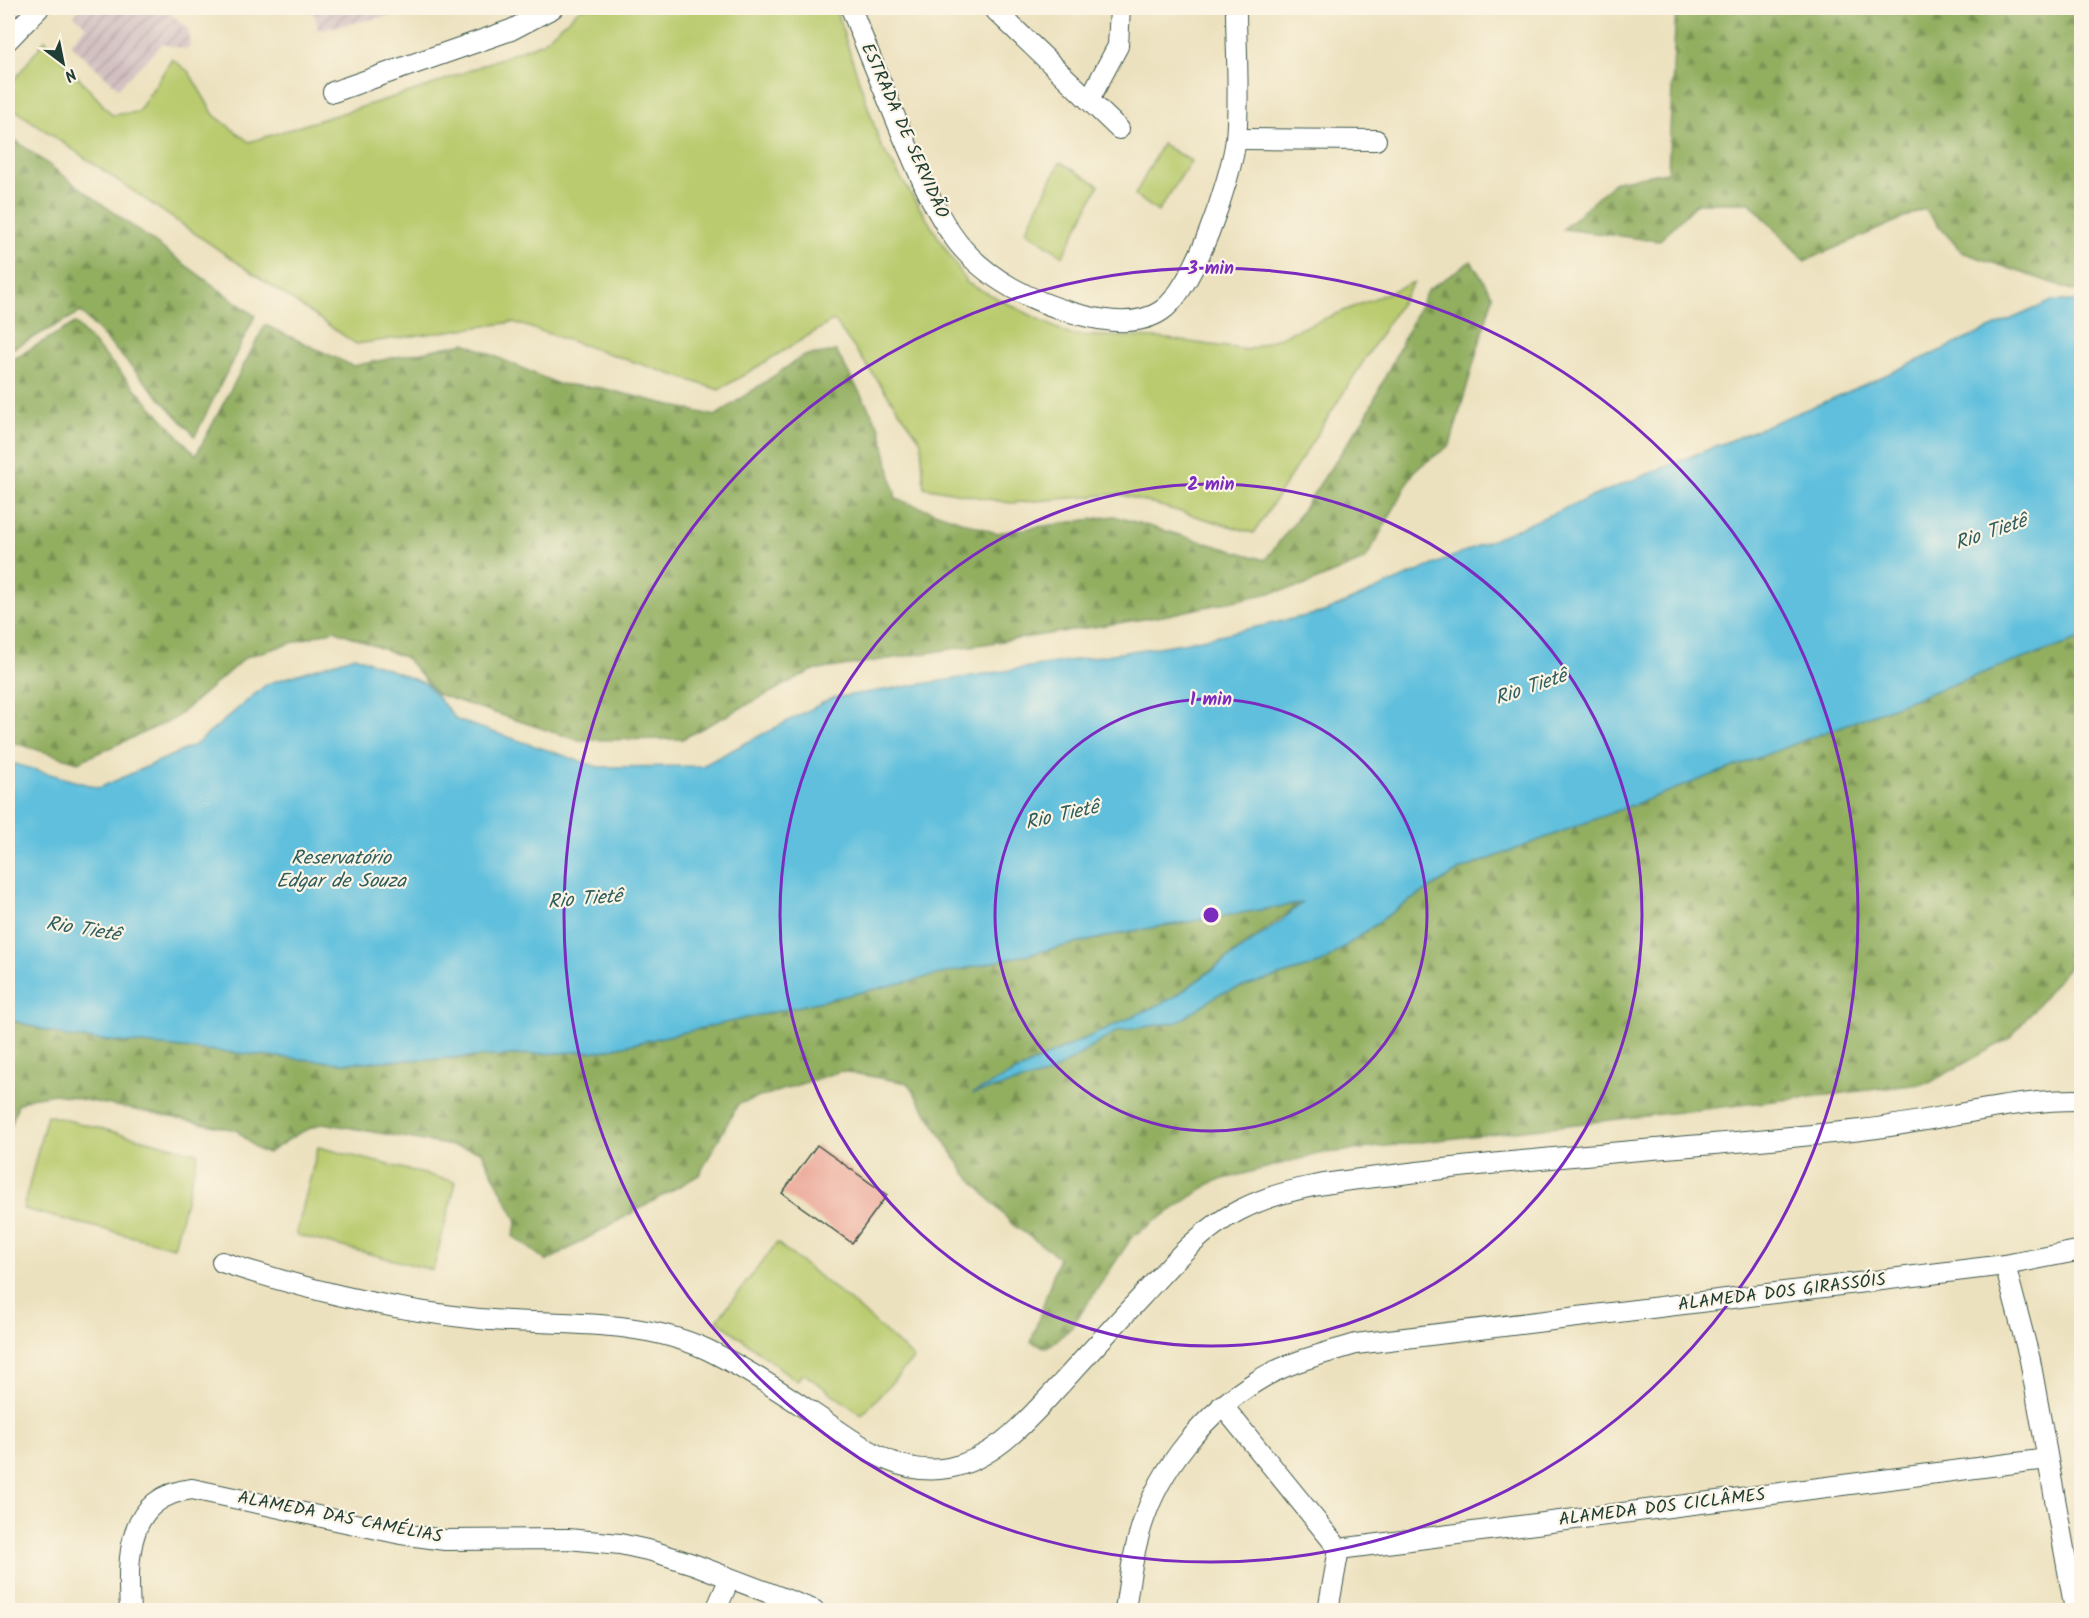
<svg xmlns="http://www.w3.org/2000/svg" width="2089" height="1618" font-family="Kalam,sans-serif">
<defs>
<pattern id="industrial-furrows" width="10" height="10" patternUnits="userSpaceOnUse" patternTransform="scale(1.5)"><rect width="10" height="10" fill="#d2bfc1"/><path d="M-1 1l2-2M0 10L10 0M9 11l2-2" fill="none" stroke="#aa9c9e"/></pattern>
<pattern id="forest-firs" width="22" height="20" patternUnits="userSpaceOnUse" patternTransform="scale(1.5)"><rect width="22" height="20" fill="#92af61"/><path d="M5 1l3.5 6h-7zM16 11l3.5 6h-7z" fill="#779051"/></pattern>
</defs>
<rect width="100%" height="100%" fill="#fcf5e5"/>
<filter id="ink" filterUnits="userSpaceOnUse"><feTurbulence type="fractalNoise" baseFrequency=".0167" numOctaves="2"/><feDisplacementMap in="SourceGraphic" scale="12" xChannelSelector="R" yChannelSelector="G"/><feConvolveMatrix kernelMatrix="1 2 1 2 8 2 1 2 1" color-interpolation-filters="sRGB"/></filter>
<filter id="wash" filterUnits="userSpaceOnUse"><feTurbulence type="fractalNoise" baseFrequency=".008" numOctaves="4" result="noise"/><feDisplacementMap in="SourceGraphic" scale="24" xChannelSelector="R" yChannelSelector="G"/><feGaussianBlur stdDeviation="1.35" result="paint"/><feColorMatrix in="noise" values="0 0 0 0 0 0 0 0 0 0 0 0 0 0 0 0 0 1.4 0 .05"/><feComposite in="paint" operator="in"/></filter>
<g filter="url(#wash)">
<rect width="100%" height="100%" fill="#ece1be"/>
<g fill="url(#industrial-furrows)">
<polygon points="82,8 164,8 188,29 190,46 185,49 162,44 118,88 70,44 86,26 74,15"/>
<polygon points="303,8 429,8 318,30 315,15"/>
</g>
<g fill="#b9cb6e" stroke="#6c8451" stroke-width="1.5">
<polygon points="581,8 835,8 881,146 967,283 1070,335 1160,338 1248,350 1414,282 1254,533 1119,494 1010,503 924,487 921,441 834,320 719,390 513,322 356,344 8,105 8,88 45,40 112,115 138,112 172,59 189,72 214,115 249,142 429,86 543,42"/>
<polygon points="1162,144 1191,161 1158,212 1135,195"/>
<polygon points="1060,162 1099,185 1063,256 1026,231"/>
<polygon points="47,1115 198,1153 174,1247 23,1209"/>
<polygon points="318,1147 456,1182 433,1270 296,1235"/>
<polygon points="777,1243 856,1306 914,1358 862,1415 803,1373 797,1381 717,1320"/>
</g>
<g fill="url(#forest-firs)" stroke="#58764a" stroke-width="1.5">
<polygon points="1676,8 2081,8 2081,293 1962,252 1924,209 1805,261 1750,203 1697,203 1659,241 1563,229 1616,181 1668,172"/>
<polygon points="8,135 255,316 195,436 81,312 8,351"/>
<polygon points="1471,261 1493,296 1450,445 1415,470 1366,559 1303,586 1163,616 811,671 682,739 577,740 437,694 406,658 334,630 246,657 174,719 78,762 8,741 8,362 75,323 196,455 265,325 353,366 465,343 558,384 601,388 715,416 803,356 836,351 880,428 896,499 996,533 1114,516 1265,560 1293,524 1367,414 1427,291"/>
<polygon points="2081,639 2081,952 2010,1038 1929,1083 1318,1154 1213,1182 1132,1237 1071,1328 1047,1348 1031,1342 1059,1257 1013,1225 965,1173 908,1083 841,1071 738,1104 699,1175 547,1261 513,1236 517,1221 481,1151 323,1123 299,1133 268,1153 258,1150 236,1130 55,1094 30,1098 18,1104 8,1135 8,1019 68,1037 342,1063 601,1051 1127,932 1303,902 1173,998 1045,1057 975,1093 1049,1074 1117,1031 1178,1022 1219,994 1322,963 1401,906 1460,870 1996,668"/>
</g>
<polygon fill="#5ebfdd" stroke="#3e7e88" stroke-width="1.5" points="2052,301 2081,301 2081,639 1996,668 1460,870 1401,906 1322,963 1219,994 1178,1022 1117,1031 1049,1074 972,1094 1045,1057 1173,998 1281,921 1302,903 1127,932 601,1051 342,1063 68,1037 8,1019 8,762 99,788 195,745 267,684 355,656 426,684 457,720 598,767 702,766 832,698 1183,643 1324,612 1589,498 1834,398"/>
<g id="blocks">
<polygon fill="#eca99a" points="817,1145 887,1195 852,1243 782,1193"/>
</g>
</g>
<g filter="url(#ink)">
<use href="#blocks" fill-opacity="0" stroke="#3e5649" stroke-width="1.5"/>
<g fill="none" stroke-linecap="round" stroke-linejoin="round">
<defs>
<g id="minor">
<path d="M851 8C867 50 885 92 902 134 918 170 933 211 958 243 987 279 1032 302 1077 314 1102 321 1137 327 1161 311 1194 290 1231 179 1236 139 1240 96 1236 51 1236 8"/>
<polyline points="993,8 1119,129"/>
<polyline points="8,40 39,8"/>
<polyline points="333,92 511,30 553,8"/>
<polyline points="1089,100 1118,46 1120,8"/>
<polyline points="1236,139 1376,140"/>
<path d="M222 1262C306 1290 391 1310 479 1319 554 1326 637 1317 708 1350 747 1369 785 1394 820 1418 860 1445 897 1477 948 1468 996 1459 1028 1419 1060 1385 1087 1355 1114 1326 1142 1296 1171 1264 1201 1229 1240 1210 1295 1182 1358 1180 1418 1172 1565 1154 1713 1146 1861 1130 1934 1122 2008 1099 2082 1100"/>
<polyline points="2005,1265 2082,1250"/>
<polyline points="1222,1405 1339,1549"/>
<path d="M130 1610C127 1557 126 1497 192 1489L401 1534 445 1540 568 1539 620 1544 652 1551 693 1564 814 1610"/>
<polyline points="716,1610 729,1580"/>
<path d="M1125 1610C1129 1582 1133 1553 1142 1525 1160 1467 1206 1412 1257 1381 1287 1362 1323 1354 1356 1344L2005 1265 2030 1360 2075 1610"/>
<polyline points="1328,1610 1339,1549 2047,1459"/>
</g>
</defs>
<use href="#minor" stroke="#3e5649" stroke-width="22"/>
<use href="#minor" stroke="#fff" stroke-width="20"/>
</g>
</g>
<g fill="none" stroke="#7b2cbf" stroke-width="3">
<circle cx="1211" cy="915" r="216"/>
<circle cx="1211" cy="915" r="431"/>
<circle cx="1211" cy="915" r="647"/>
</g>
<g text-anchor="middle" dominant-baseline="central" stroke-width="4.5" stroke-linejoin="round" paint-order="stroke">
<g font-size="18" fill="#1f3d34" stroke="#fcf5e5">
<text transform="translate(904 131) rotate(66)">ESTRADA DE SERVIDÃO</text>
<text transform="translate(1782 1293) rotate(-7)">ALAMEDA DOS GIRASSÓIS</text>
<text transform="translate(1662 1508) rotate(-7)">ALAMEDA DOS CICLÂMES</text>
<text transform="translate(340 1518) rotate(11)">ALAMEDA DAS CAMÉLIAS</text>
</g>
<g font-size="20" font-style="italic" fill="#2f5e5e" stroke="#fcf5e5">
<text transform="translate(1991 533) rotate(-19)">Rio Tietê</text>
<text transform="translate(1531 688) rotate(-19)">Rio Tietê</text>
<text transform="translate(1062 816) rotate(-13)">Rio Tietê</text>
<text x="341" y="859">Reservatório<tspan x="341" dy="23">Edgar de Souza</tspan></text>
<text transform="translate(585 900) rotate(-5)">Rio Tietê</text>
<text transform="translate(83 930) rotate(9)">Rio Tietê</text>
</g>
</g>
<circle cx="1211" cy="915" r="9" fill="#7b2cbf" stroke="#fcf5e5" stroke-width="3"/>
<g font-size="18" text-anchor="middle" font-weight="bold" fill="#7b2cbf" stroke="#fcf5e5" stroke-width="4.5" stroke-linejoin="round" paint-order="stroke">
<text x="1211" y="274">3 min</text>
<text x="1211" y="490">2 min</text>
<text x="1211" y="705">1 min</text>
</g>
<rect width="2089" height="1618" fill="none" stroke="#fcf5e5" stroke-width="30"/>
<g transform="translate(63 63) rotate(148)" stroke="#fcf5e5" stroke-width="4.5" paint-order="stroke">
<path d="M0-4.5L10 22L0 15L-10 22Z" fill="#1f3d34"/>
<text y="-9" font-size="16" font-weight="bold" text-anchor="middle" fill="#1f3d34">N</text>
</g>
</svg>
